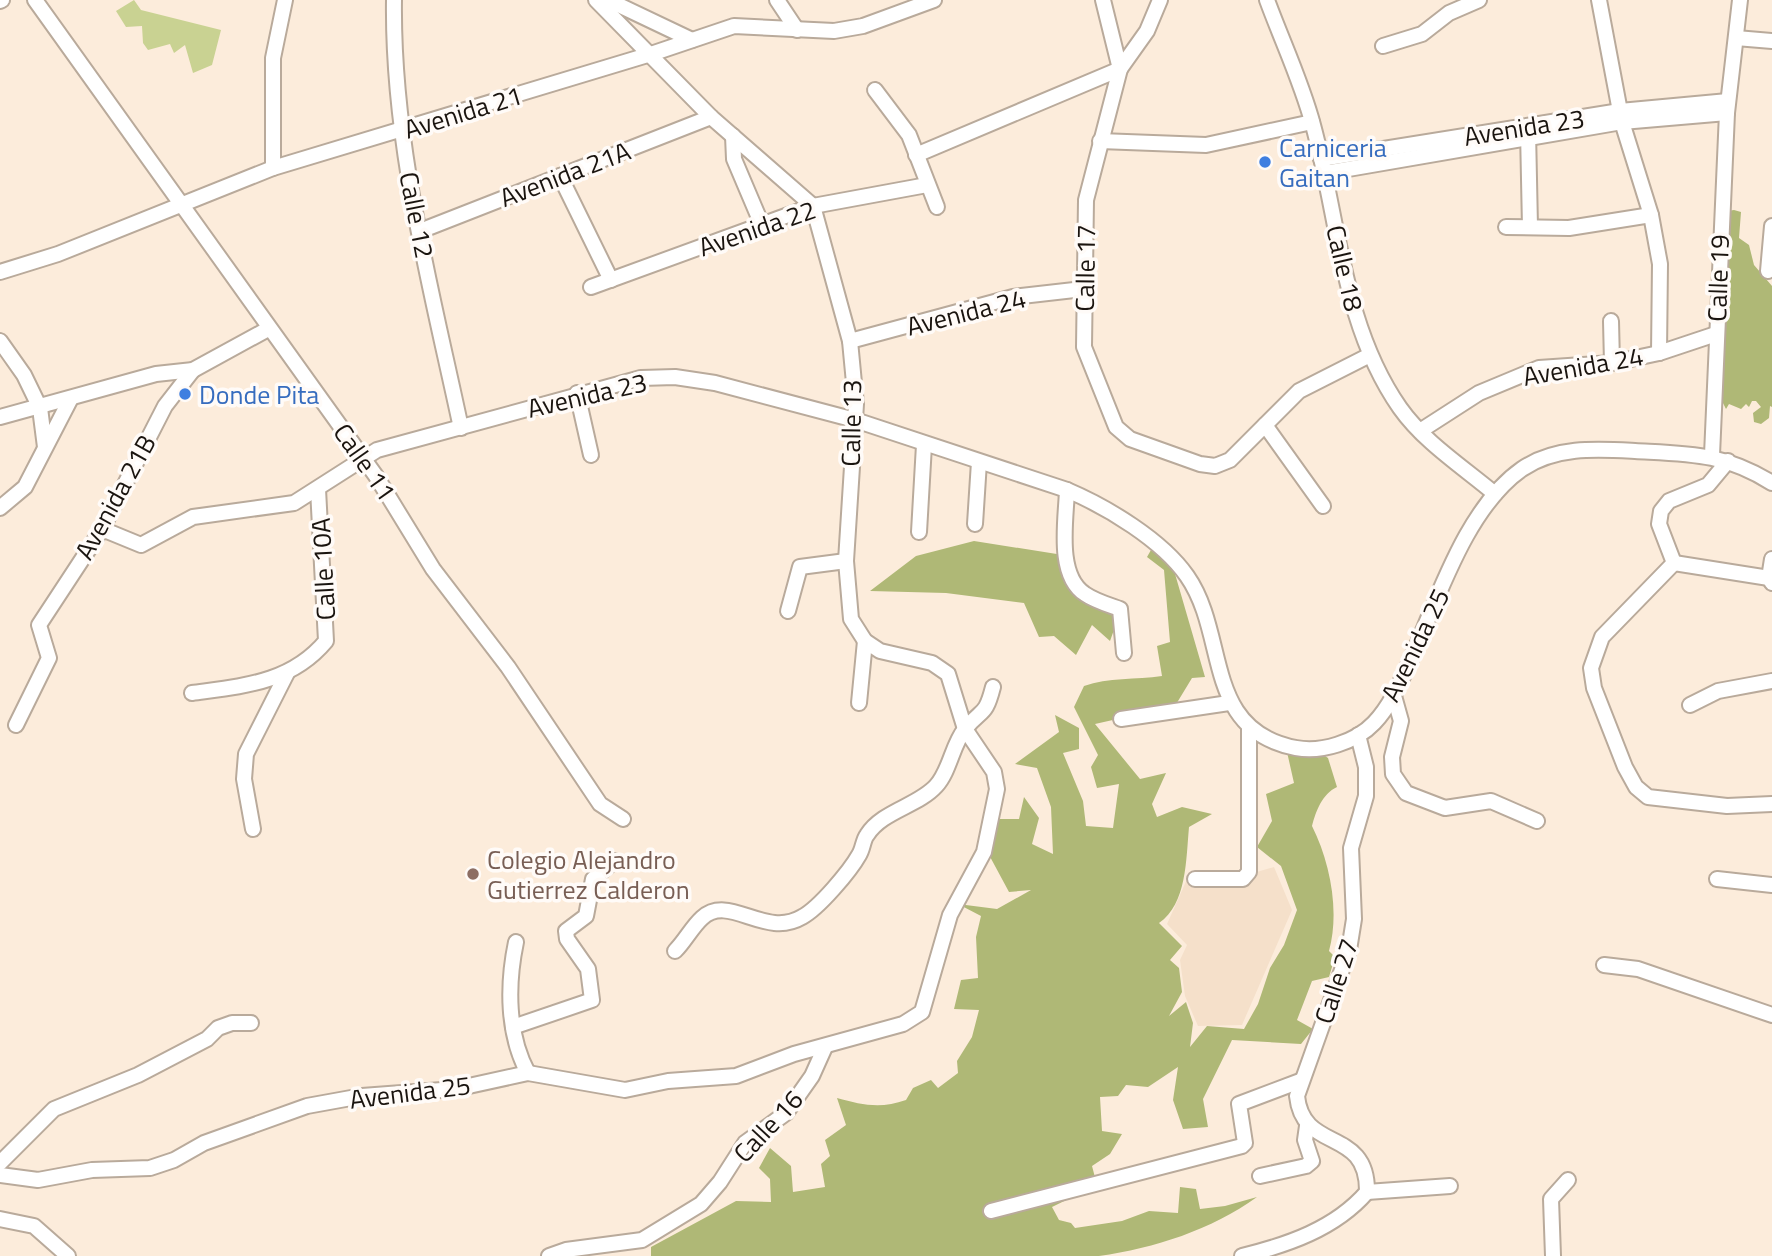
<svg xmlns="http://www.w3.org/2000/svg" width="1772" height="1256" font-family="'Titillium Web',sans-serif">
<rect width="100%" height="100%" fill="#fcecdb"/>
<polygon fill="#f5e0ca" points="1274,867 1292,910 1242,1025 1198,1026 1185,996 1180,960 1187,945 1167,924 1188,877 1250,874"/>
<polygon fill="#c9d292" points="134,0 141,10 221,30 212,65 193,73 185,45 174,53 170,44 148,50 143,43 142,26 126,27 116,11"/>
<g fill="#afb876">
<polygon points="1734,210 1741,212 1739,238 1749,245 1754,265 1772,286 1772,407 1770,406 1769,418 1761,424 1754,422 1753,413 1761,407 1756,401 1752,401 1749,407 1746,404 1741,409 1729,404 1726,409 1721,399 1727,211"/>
<polygon points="974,541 1063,555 1074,593 1120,613 1110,641 1092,625 1076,655 1054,636 1039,637 1024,603 946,593 870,591 916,556"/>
<path d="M1151 550 1173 567 1205 677 1192 678 1175 706 1095 724 1140 779 1166 773 1152 804 1157 817 1182 807 1212 814 1189 827C1186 859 1187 904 1159 923L1182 946 1170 960 1179 968 1182 992 1169 1016 1186 1002 1193 1023 1190 1047 1207 1026 1244 1029 1258 1004 1270 968 1284 945 1297 910 1281 866 1257 847 1272 821 1266 794 1294 783 1287 752 1313 748 1328 758 1337 787C1322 794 1316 811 1312 826 1330 862 1340 911 1329 951L1335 957 1329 977 1312 981 1297 1020 1313 1029 1301 1044 1232 1040 1203 1099 1208 1127 1183 1129 1173 1100 1178 1067 1148 1087 1126 1085 1118 1096 1100 1097 1102 1131 1122 1134 1110 1154 1092 1166 1097 1185 1052 1207 1059 1220 1071 1223 1075 1228 1122 1221 1149 1211 1178 1213 1180 1187 1196 1189 1200 1209 1225 1206 1257 1197C1211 1230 1155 1248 1099 1256H651V1247L736 1201 771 1202 770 1179 759 1168 770 1148 791 1166 793 1192 825 1187 821 1164 830 1156 825 1140 846 1125 837 1098C862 1105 881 1109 906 1100L913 1088 931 1080 938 1088 958 1073 957 1061 972 1037 979 1010 954 1009 961 980 978 978 976 937 981 916 958 904 997 909 1031 890 1009 892 988 853 997 819H1019L1024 797 1039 818 1032 844 1053 854 1051 807 1037 768 1015 764 1059 732 1055 715 1079 728V749L1063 753 1083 801 1086 826 1113 828 1119 784 1097 788 1091 767 1098 755 1074 707 1084 686C1108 677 1136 680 1162 676L1157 646 1170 642 1164 570 1147 557Z"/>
</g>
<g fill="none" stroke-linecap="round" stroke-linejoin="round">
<defs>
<g id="minor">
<polyline points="35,0 376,476 433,569 508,667 600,804 623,819"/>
<path d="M394 0C392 144 431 287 461 428"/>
<polyline points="608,0 692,40"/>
<polyline points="777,0 797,30"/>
<polyline points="1103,0 1120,69 1086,200 1084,347 1116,427 1130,439 1200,464 1215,466 1230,460 1299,391 1368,356"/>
<path d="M1267 0C1282 41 1302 83 1313 125 1339 220 1342 325 1400 408 1424 442 1463 467 1495 494"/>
<polyline points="1599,0 1622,122 1651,215 1660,264 1659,353"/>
<polyline points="0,1 2,0"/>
<polyline points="1736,38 1772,41"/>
<polyline points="1383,46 1422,34 1449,13 1479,0"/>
<polyline points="875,90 909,135 937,207"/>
<polyline points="1528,131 1530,227"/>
<polyline points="733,136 734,159 762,225"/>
<polyline points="1100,141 1206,145 1312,122"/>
<polyline points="916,155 1120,69 1147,31 1160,0"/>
<polyline points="1321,159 1620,111 1728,101"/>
<polyline points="273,168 273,58 285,0"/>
<polyline points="1325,173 1622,122 1727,113"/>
<polyline points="560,176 611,280"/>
<polyline points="1506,227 1569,228 1651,215"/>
<polyline points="420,231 711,117"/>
<polyline points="1768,271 1772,226"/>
<polyline points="0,272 58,254 273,168 651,54 734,26 834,31 863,26 934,0"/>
<polyline points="591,287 813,206 927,185"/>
<polyline points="1611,321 1612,363"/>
<polyline points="0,341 24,375 40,408 45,447"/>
<polyline points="850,341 1013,297 1083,289"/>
<polyline points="577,393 591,455"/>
<polyline points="0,417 156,374 193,370 268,329"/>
<polyline points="1265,425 1323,506"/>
<polyline points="1420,431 1479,393 1539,368 1612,363 1659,353 1716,334"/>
<polyline points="1712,455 1727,113 1740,0"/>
<polyline points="1728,461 1708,485 1669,501 1661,511 1659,524 1674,563 1602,637 1591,668 1594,688 1625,767 1636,787 1648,797 1727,806 1772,804"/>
<path d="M1067 490C1066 520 1056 575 1085 594 1095 601 1109 605 1120 609L1124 653"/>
<polyline points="0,508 25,487 70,400"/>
<polyline points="975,524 979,462"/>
<path d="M102 529 141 545 193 517 294 503 377 450 641 378 675 377 715 383 855 420 1067 490C1107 507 1162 540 1187 576 1229 636 1202 730 1296 748 1321 753 1356 742 1374 723 1391 705 1401 681 1411 659 1438 599 1466 508 1522 469 1556 446 1597 449 1635 451 1690 454 1724 453 1772 483"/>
<polyline points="919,532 924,445"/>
<polyline points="1772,559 1769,578 1772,583"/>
<polyline points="1674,563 1769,578"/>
<polyline points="788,611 800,567 846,561"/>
<path d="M192 693C243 686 291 683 326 641L318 489"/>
<polyline points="1394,696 1401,721 1392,757 1393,774 1406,793 1445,808 1491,801 1537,821"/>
<polyline points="859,703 865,641"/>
<polyline points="1690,705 1718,691 1772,681"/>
<polyline points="1121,719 1229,703"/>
<polyline points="16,725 49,658 39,625 102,529 165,406 193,370"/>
<path d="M1358 735 1366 767V796L1351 848 1354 919 1349 950 1297 1096C1303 1154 1368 1126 1367 1192"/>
<polyline points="253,829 244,779 246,754 287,673"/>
<polyline points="1195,879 1243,879 1249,872 1249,727"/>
<polyline points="1717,879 1772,885"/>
<path d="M516 942C507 985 507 1034 528 1073"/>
<path d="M675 951C685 941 692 927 702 918 729 893 765 939 802 917 819 908 850 871 859 855 863 849 863 840 867 835 882 811 918 806 936 786 950 771 952 745 965 729 982 708 985 718 993 687"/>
<polyline points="1604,965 1638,969 1772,1015"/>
<polyline points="513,1027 592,1000 588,969 567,939 566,931 586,916 593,879 614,861"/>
<polyline points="0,1163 54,1109 138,1075 207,1039 218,1028 232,1023 251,1023"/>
<polyline points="0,1175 38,1180 92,1170 150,1168 174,1160 204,1143 307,1106 362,1096 455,1089 528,1073 625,1090 668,1081 736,1076 794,1054 903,1024 922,1012 950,915 984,852 997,789 994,772 965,729 948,674 932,663 880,651 865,641 851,619 846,561 856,404 850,341 813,206 711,117 596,0"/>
<polyline points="1260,1176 1306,1166 1312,1161 1305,1140 1307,1126"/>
<polyline points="1367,1192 1450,1186"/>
<polyline points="991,1211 1242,1146 1245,1143 1239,1104 1300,1081"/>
<polyline points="0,1219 34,1226 68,1256"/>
<polyline points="549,1256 566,1250 642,1240 701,1204 720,1182 745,1143 786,1113 812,1076 825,1047"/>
<path d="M1242 1256C1287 1245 1335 1229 1367 1192"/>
<polyline points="1553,1256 1551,1199 1568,1180"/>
</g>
</defs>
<use href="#minor" stroke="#b9aa9b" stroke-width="18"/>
<use href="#minor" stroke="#fff" stroke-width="14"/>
</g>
<g fill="#3f7fe0" stroke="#fffbf8" stroke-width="2.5">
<circle cx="1265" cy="162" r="7"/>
<circle cx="185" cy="394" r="7"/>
</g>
<circle fill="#8d6e63" stroke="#fffbf8" stroke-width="2.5" cx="473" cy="874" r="7"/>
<g text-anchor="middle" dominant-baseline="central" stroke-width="7" stroke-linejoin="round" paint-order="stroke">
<g font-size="26" fill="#1a140f" stroke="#fffbf8">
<text transform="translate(463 112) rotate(-17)">Avenida 21</text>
<text transform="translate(1524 127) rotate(-9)">Avenida 23</text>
<text transform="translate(565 174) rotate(-21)">Avenida 21A</text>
<text transform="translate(417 215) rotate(79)">Calle 12</text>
<text transform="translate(757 228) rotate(-19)">Avenida 22</text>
<text transform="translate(1085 268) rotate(-89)">Calle 17</text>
<text transform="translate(1345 268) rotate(77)">Calle 18</text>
<text transform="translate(1718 278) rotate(-88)">Calle 19</text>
<text transform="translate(966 312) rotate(-14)">Avenida 24</text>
<text transform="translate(1583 366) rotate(-10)">Avenida 24</text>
<text transform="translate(587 395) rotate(-13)">Avenida 23</text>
<text transform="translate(851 423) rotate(-89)">Calle 13</text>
<text transform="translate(365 462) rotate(55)">Calle 11</text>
<text transform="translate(115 497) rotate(-61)">Avenida 21B</text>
<text transform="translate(323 569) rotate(-93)">Calle 10A</text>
<text transform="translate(1415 645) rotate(-64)">Avenida 25</text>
<text transform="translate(1336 981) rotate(-72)">Calle 27</text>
<text transform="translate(410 1092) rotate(-7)">Avenida 25</text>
<text transform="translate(768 1126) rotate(-47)">Calle 16</text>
</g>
<g font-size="26" fill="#366cbe" stroke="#fffbf8" text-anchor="start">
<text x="1279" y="147">Carniceria<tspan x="1279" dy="30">Gaitan</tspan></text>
<text x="199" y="394">Donde Pita</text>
</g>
<g font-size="26" fill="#785e54" stroke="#fffbf8" text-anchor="start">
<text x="487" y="859">Colegio Alejandro<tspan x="487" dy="30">Gutierrez Calderon</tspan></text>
</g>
</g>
</svg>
